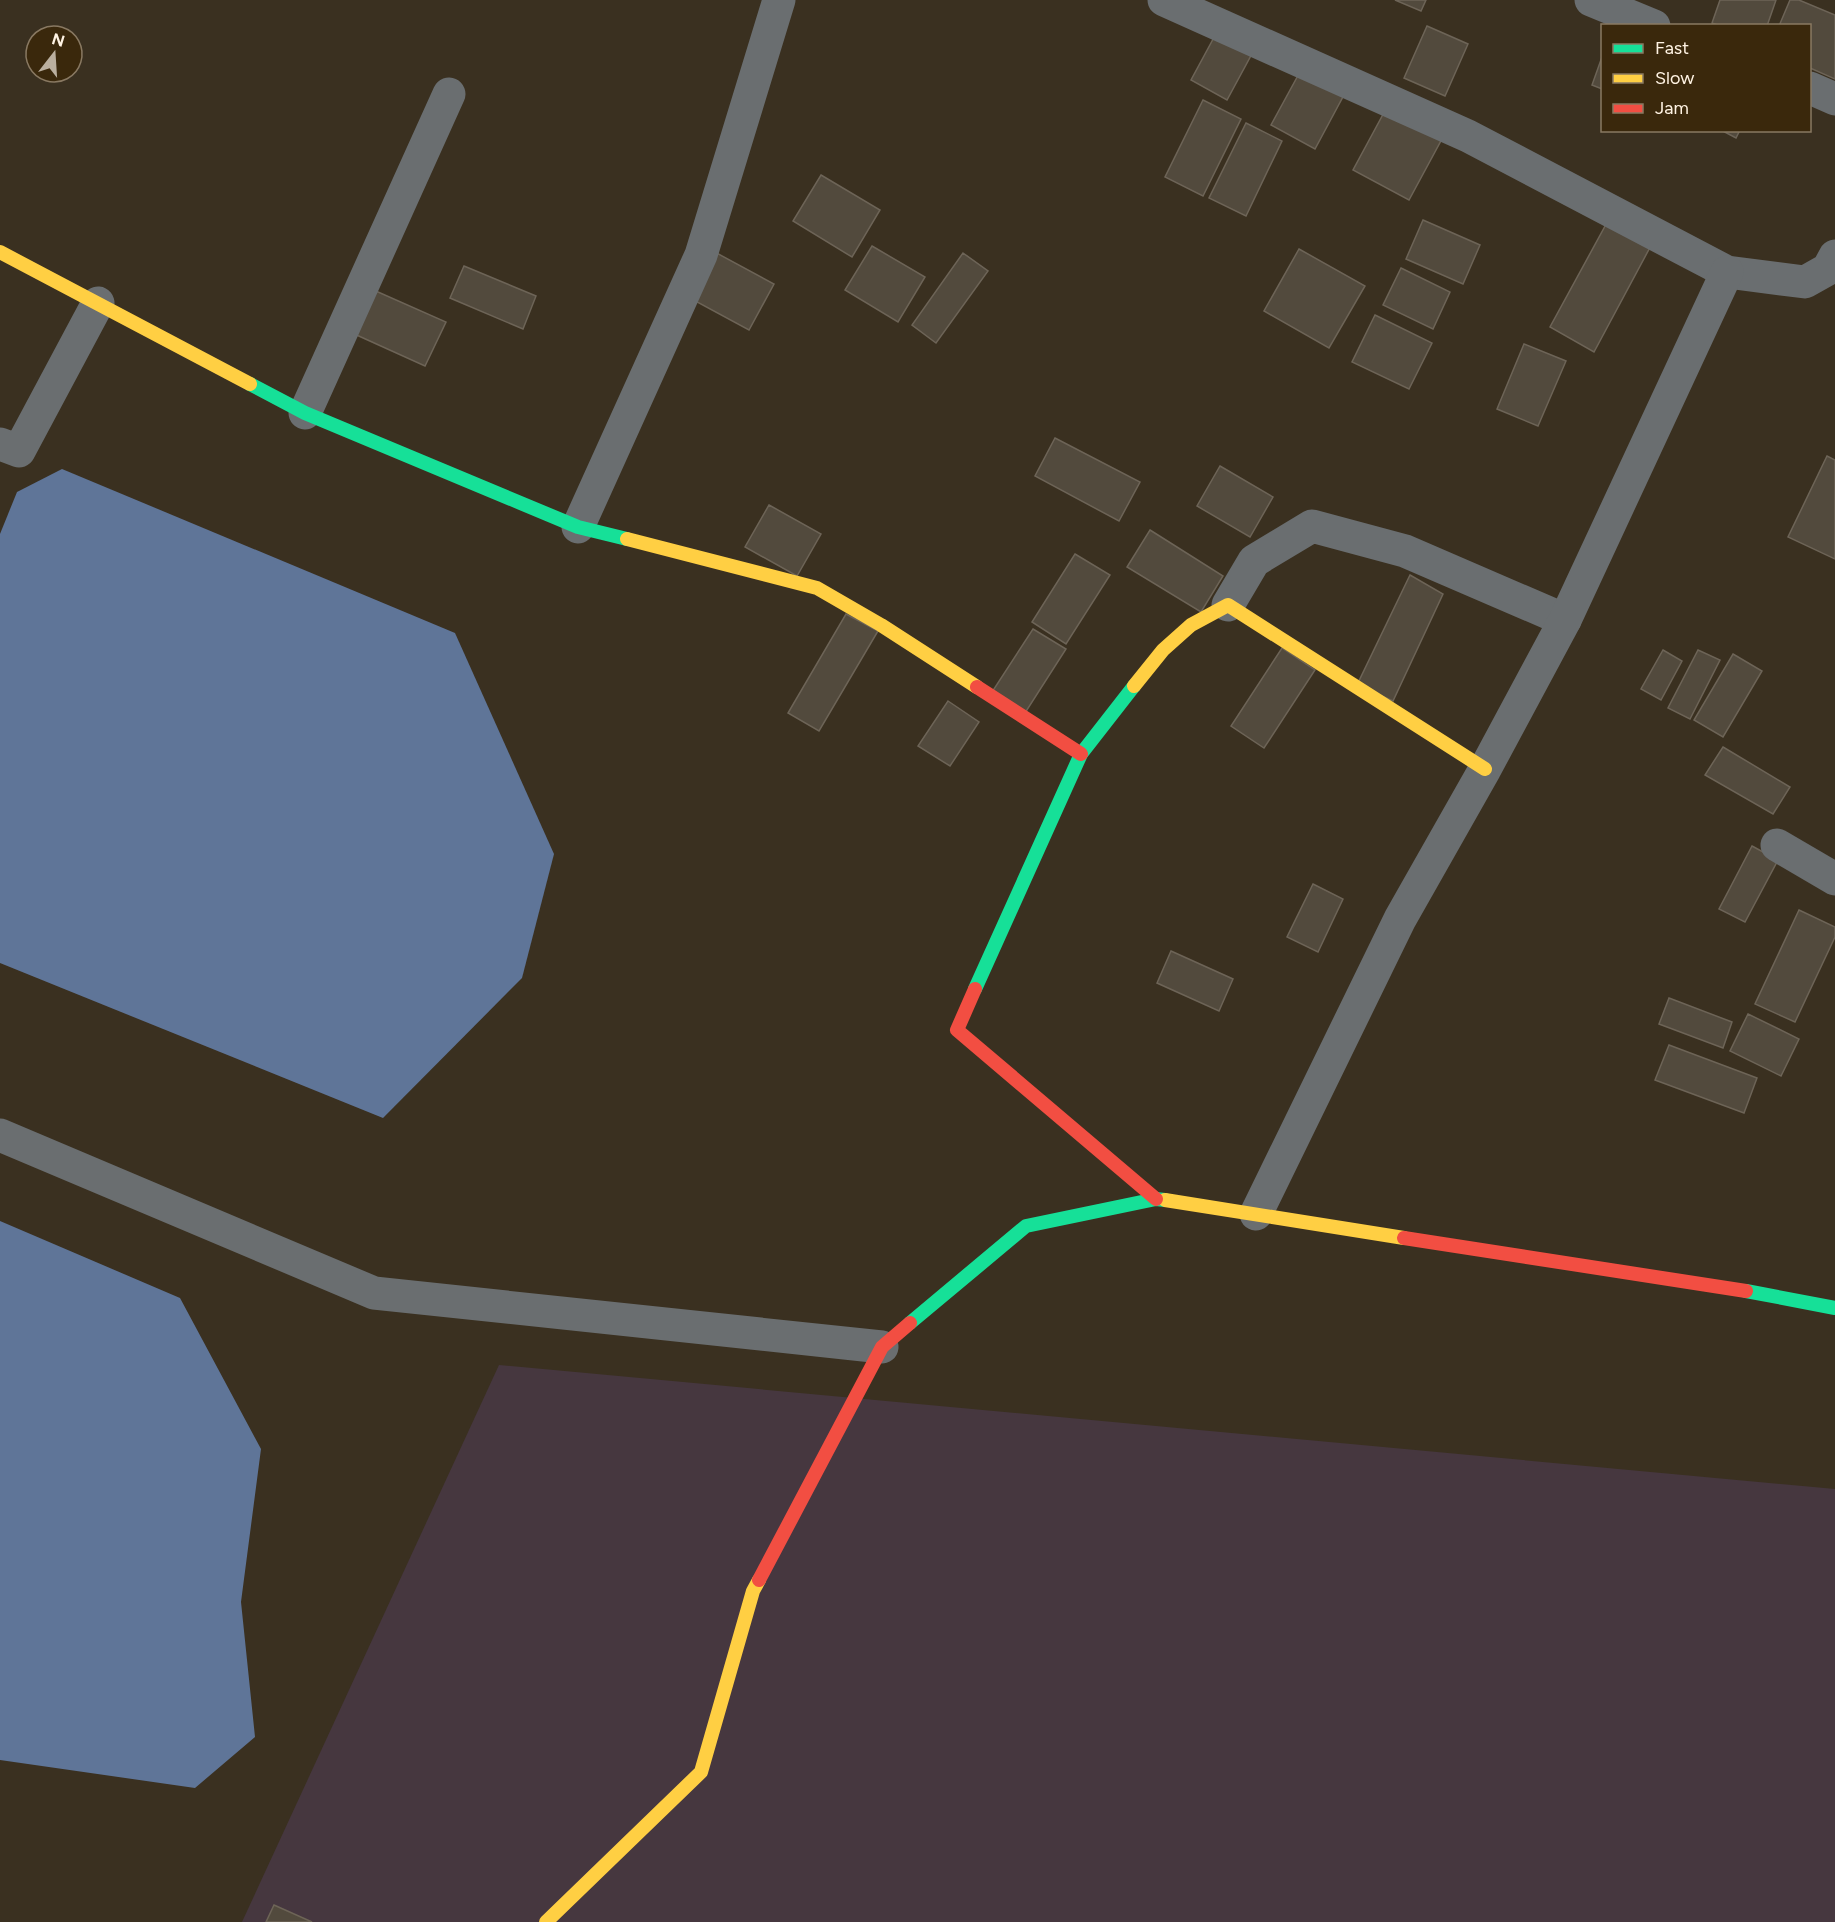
<svg xmlns="http://www.w3.org/2000/svg" width="1835" height="1922" font-family="Figtree,sans-serif">
<rect width="100%" height="100%" fill="#3a3020"/>
<polygon fill="#46373f" points="499,1365 1835,1489 1835,1922 242,1922"/>
<g fill="#5f7598">
<polygon points="62,469 455,633 554,854 522,978 383,1118 0,963 0,534 17,492"/>
<polygon points="0,1221 180,1298 261,1449 241,1602 255,1737 195,1788 0,1760"/>
</g>
<g fill="#524a3d" stroke="#6d6457" stroke-width="1.5">
<polygon points="1395,0 1426,0 1421,11"/>
<polygon points="1720,0 1776,0 1767,26 1720,26 1712,23"/>
<polygon points="1790,0 1799,0 1835,15 1835,79 1810,68 1810,26 1779,26"/>
<polygon points="1427,26 1468,44 1445,96 1404,78"/>
<polygon points="1218,30 1254,50 1227,100 1191,80"/>
<polygon points="1602,57 1602,89 1592,85"/>
<polygon points="1301,70 1345,93 1315,149 1271,125"/>
<polygon points="1203,100 1241,119 1203,196 1165,177"/>
<polygon points="1387,107 1443,137 1409,200 1353,170"/>
<polygon points="1246,123 1282,141 1246,216 1209,198"/>
<polygon points="1721,130 1740,130 1736,138"/>
<polygon points="821,175 880,210 852,257 793,221"/>
<polygon points="1610,217 1654,240 1594,352 1550,327"/>
<polygon points="1423,220 1480,245 1463,284 1406,259"/>
<polygon points="872,246 925,277 898,322 845,290"/>
<polygon points="1299,249 1365,286 1329,348 1264,311"/>
<polygon points="711,250 774,284 749,330 686,296"/>
<polygon points="963,253 988,271 936,343 912,325"/>
<polygon points="464,266 536,296 523,329 450,298"/>
<polygon points="1401,268 1450,292 1433,329 1383,305"/>
<polygon points="369,288 446,322 425,366 350,332"/>
<polygon points="1375,315 1432,343 1409,389 1352,362"/>
<polygon points="1524,344 1566,361 1538,426 1497,409"/>
<polygon points="1055,438 1140,482 1119,521 1035,476"/>
<polygon points="1827,456 1835,460 1835,559 1788,537"/>
<polygon points="1220,466 1273,497 1250,537 1197,506"/>
<polygon points="769,505 821,534 797,576 745,547"/>
<polygon points="1150,530 1223,576 1201,612 1127,567"/>
<polygon points="1075,554 1110,575 1066,644 1032,622"/>
<polygon points="1410,575 1443,594 1393,701 1357,685"/>
<polygon points="846,614 878,631 819,731 788,713"/>
<polygon points="1033,629 1066,649 1025,713 992,692"/>
<polygon points="1282,648 1315,670 1264,748 1231,726"/>
<polygon points="1663,650 1682,661 1661,700 1641,689"/>
<polygon points="1698,650 1720,660 1690,719 1668,708"/>
<polygon points="1733,654 1762,671 1723,737 1694,720"/>
<polygon points="948,701 979,722 950,766 918,746"/>
<polygon points="1723,747 1790,787 1773,814 1705,775"/>
<polygon points="1752,846 1778,860 1745,922 1719,909"/>
<polygon points="1313,884 1343,899 1318,952 1287,937"/>
<polygon points="1799,910 1835,927 1835,937 1795,1022 1755,1004"/>
<polygon points="1171,951 1233,979 1219,1011 1157,983"/>
<polygon points="1669,998 1732,1022 1723,1048 1659,1024"/>
<polygon points="1748,1014 1799,1039 1781,1076 1730,1051"/>
<polygon points="1669,1045 1757,1078 1744,1113 1655,1080"/>
<polygon points="274,1905 312,1922 266,1922"/>
</g>
<g fill="none" stroke-linecap="round" stroke-linejoin="round">
<g stroke="#6a6e70" stroke-width="33">
<polyline points="1164,0 1468,136 1727,272 1805,282 1828,269 1835,256"/>
<polyline points="1591,0 1654,26"/>
<polyline points="1810,88 1835,99"/>
<polyline points="305,413 449,94"/>
<polyline points="0,444 19,451 98,303"/>
<polyline points="578,527 701,255 779,0"/>
<polyline points="1228,605 1254,561 1312,526 1405,551 1565,620"/>
<polyline points="1777,845 1835,879"/>
<polyline points="0,1135 374,1293 882,1347"/>
<polyline points="1256,1214 1400,919 1485,769 1565,620 1727,272"/>
</g>
<g stroke="#16e098" stroke-width="14">
<polyline points="250,384 305,413 578,527 627,539"/>
<polyline points="975,989 1081,754 1134,686"/>
<polyline points="1746,1291 1835,1308"/>
<polyline points="910,1323 1026,1226 1156,1199 1165,1200"/>
</g>
<g stroke="#ffcf43" stroke-width="14">
<polyline points="0,252 250,384"/>
<polyline points="627,539 817,588 881,625 977,687"/>
<polyline points="1134,686 1163,650 1191,625 1228,605 1485,769"/>
<polyline points="1165,1200 1404,1238"/>
<polyline points="546,1922 701,1772 753,1591 759,1580"/>
</g>
<g stroke="#f24e42" stroke-width="14">
<polyline points="977,687 1081,754"/>
<polyline points="975,989 957,1030 1156,1199"/>
<polyline points="1404,1238 1746,1291"/>
<polyline points="759,1580 882,1347 910,1323"/>
</g>
</g>
<rect x="1601" y="24" width="210" height="108" fill="#3a280c" stroke="#897962" stroke-width="1.5"/>
<rect x="1613" y="44" width="30" height="9" fill="#16e098" stroke="#897962" stroke-width="1.5"/>
<text x="1655" y="54" font-size="18" fill="#fff3e3">Fast</text>
<rect x="1613" y="74" width="30" height="9" fill="#ffcf43" stroke="#897962" stroke-width="1.5"/>
<text x="1655" y="84" font-size="18" fill="#fff3e3">Slow</text>
<rect x="1613" y="104" width="30" height="9" fill="#f24e42" stroke="#897962" stroke-width="1.5"/>
<text x="1655" y="114" font-size="18" fill="#fff3e3">Jam</text>
<g transform="translate(54 54) rotate(17)"><circle r="28" fill="#3a280c" stroke="#897962" stroke-width="1.5"/>
<path d="M0-4.5L10 22L0 15L-10 22Z" fill="#baaf9f"/>
<text y="-9" font-size="16" font-weight="bold" text-anchor="middle" fill="#fff3e3">N</text>
</g>
</svg>
